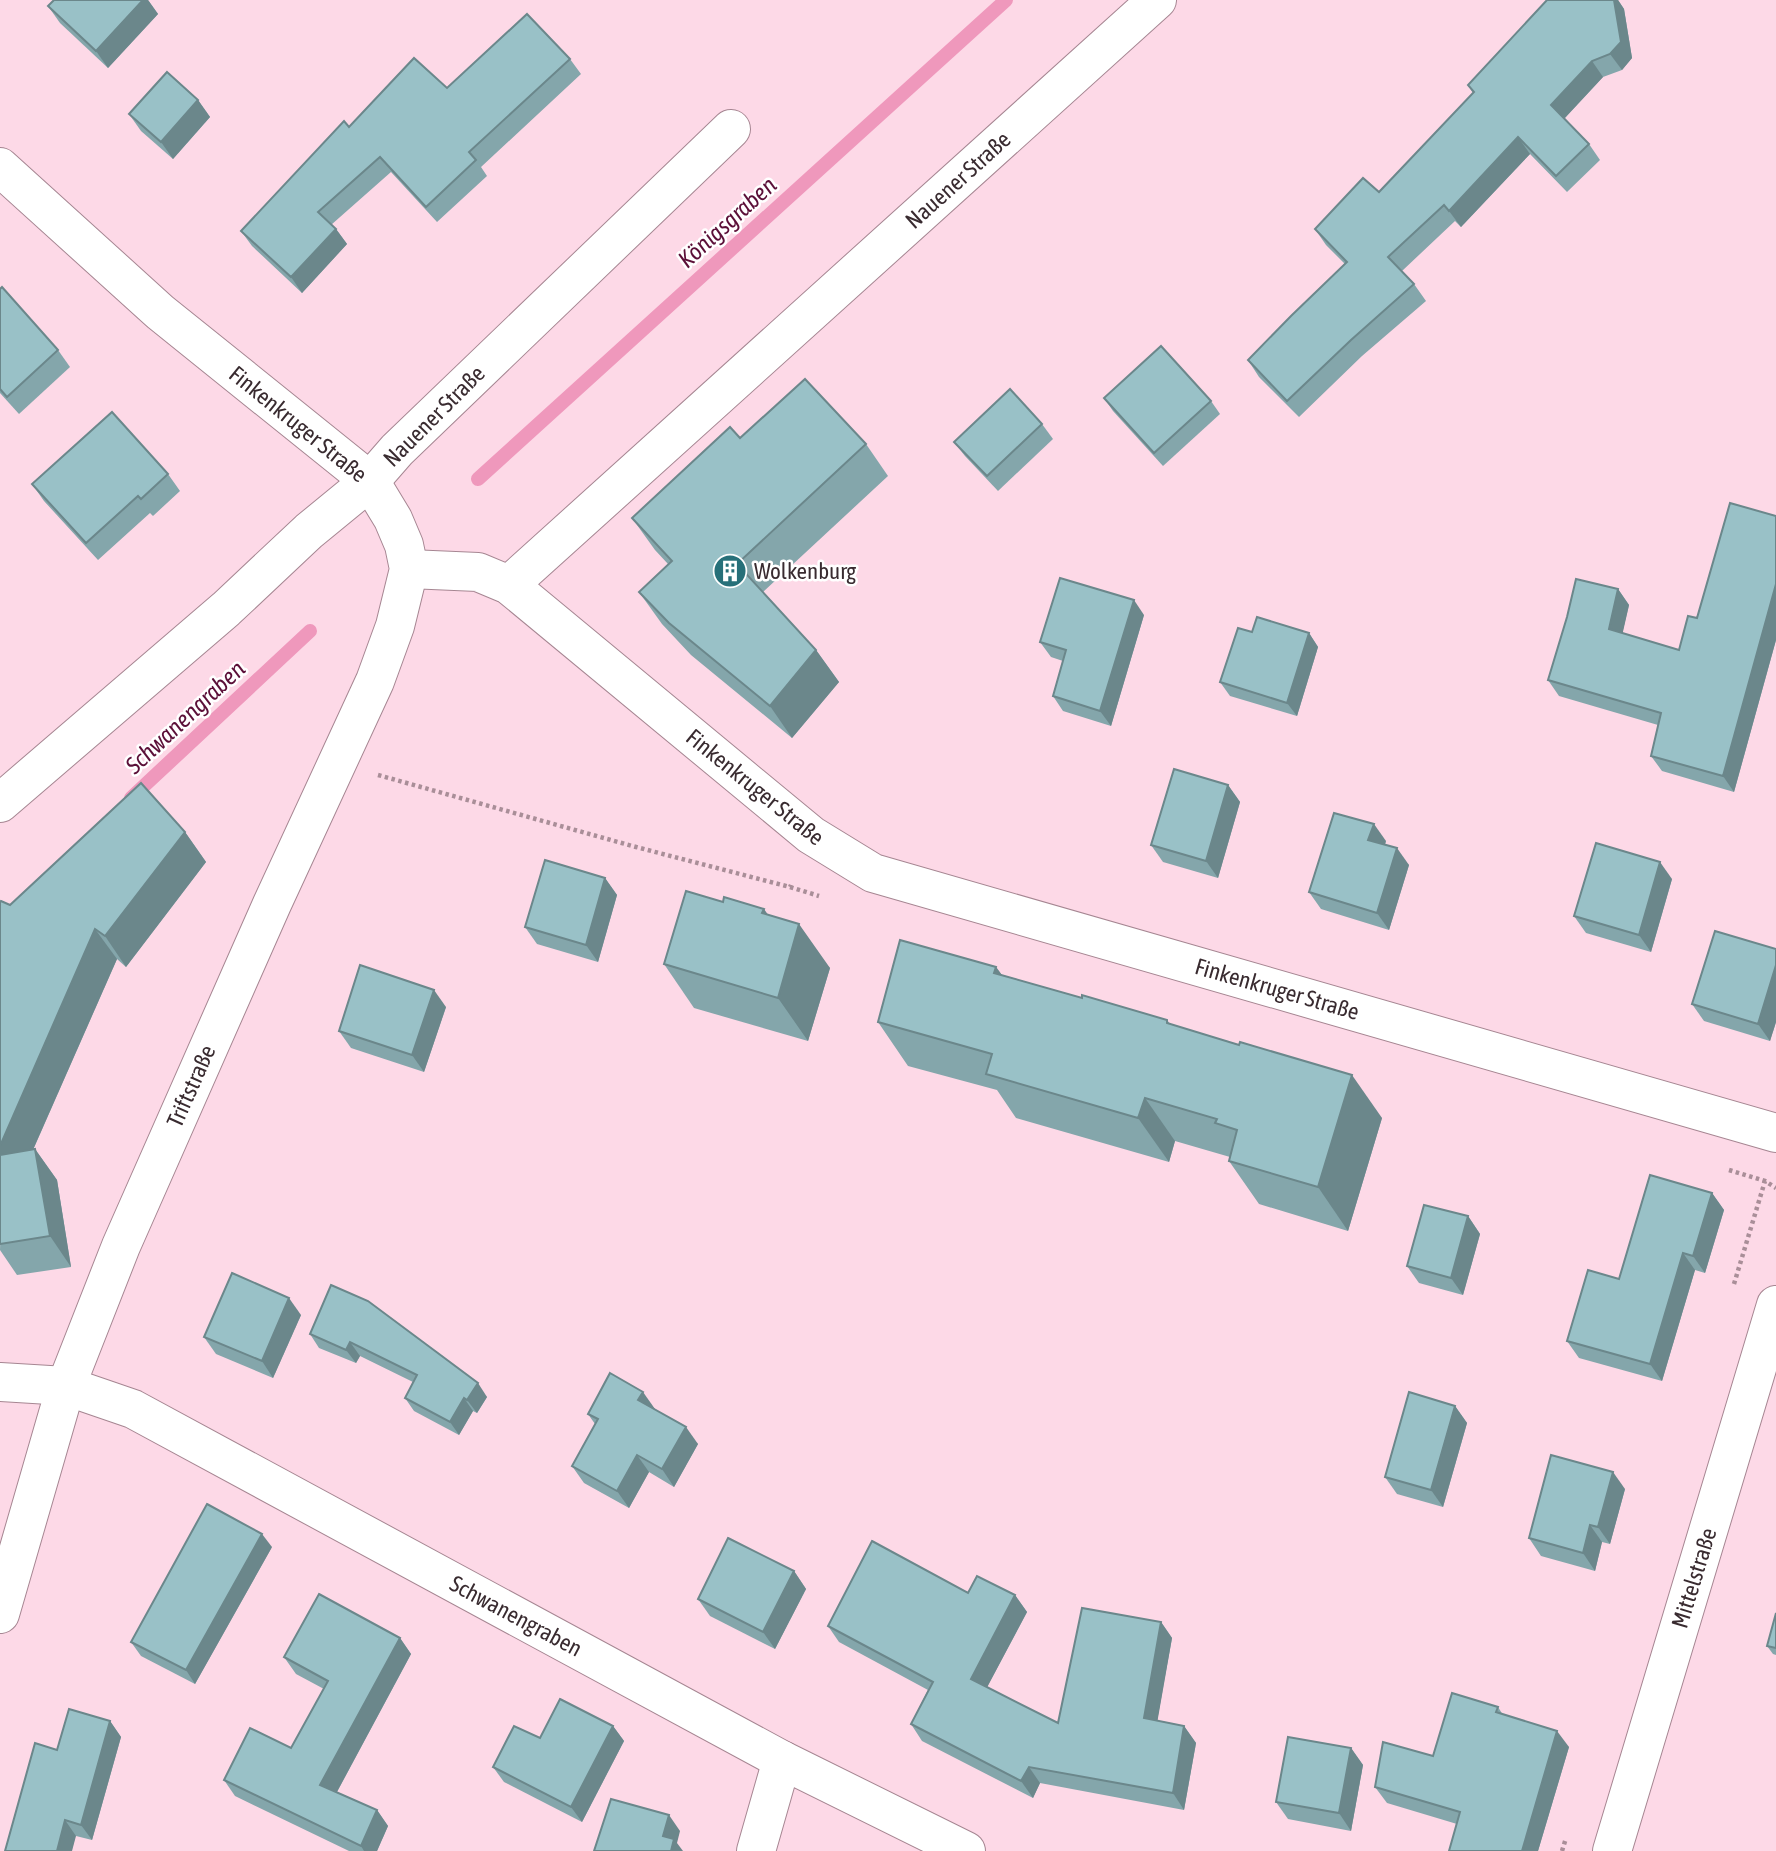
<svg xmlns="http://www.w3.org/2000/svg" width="1776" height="1851" font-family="'Asap Condensed',sans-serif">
<rect width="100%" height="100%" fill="#fdd9e7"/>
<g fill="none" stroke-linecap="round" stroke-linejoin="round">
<g stroke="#ef98bc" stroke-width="14">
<polyline points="478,479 1006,0"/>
<polyline points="131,798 310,631"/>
</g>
<defs>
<g id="minor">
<polyline points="0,167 160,312 370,481 393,519 404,545 409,569 395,626 375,681 272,904 121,1246 66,1386 0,1614"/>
<polyline points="409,569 478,572 509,585 811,835 873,873 1776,1133"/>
<polyline points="509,585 1157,0"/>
<polyline points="0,803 226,609 309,531 370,481 397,450 731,129"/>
<polyline points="0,1382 66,1386 133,1409 782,1760 966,1851"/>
<polyline points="756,1851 782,1760"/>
<polyline points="1612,1851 1776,1305"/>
</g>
</defs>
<use href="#minor" stroke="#a68692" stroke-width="40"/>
<g stroke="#a98e98" stroke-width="4.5" stroke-dasharray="3.5 3.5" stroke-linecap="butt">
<polyline points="378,775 636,847 790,887 791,885"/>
<polyline points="790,887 819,896"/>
<polyline points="1729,1170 1765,1181 1776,1188"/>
<polyline points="1734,1284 1765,1181"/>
<polyline points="1562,1851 1566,1838"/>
</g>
<use href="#minor" stroke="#fff" stroke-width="38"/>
</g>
<g fill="#84a6ab">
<polygon points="54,0 148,0 158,14 108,68 60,23 48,6"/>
<polygon points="1547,0 1618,0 1624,9 1632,58 1622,70 1603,77 1564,119 1589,144 1600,160 1567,192 1530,154 1461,227 1455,221 1402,271 1414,284 1426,301 1362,356 1299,417 1259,377 1248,360 1345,264 1326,245 1315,229 1379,192 1473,93 1468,85"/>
<polygon points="570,59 581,74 481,167 487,176 437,222 391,172 331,225 336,229 347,244 302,293 252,246 241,231 447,88"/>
<polygon points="198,100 210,117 173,159 141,131 129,114"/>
<polygon points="0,289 58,350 70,367 19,414 0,393"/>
<polygon points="1104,398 1211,401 1220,414 1163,466 1113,411"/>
<polygon points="1042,424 1053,439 998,491 965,456 954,442"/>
<polygon points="740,438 866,444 888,476 763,592 816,650 839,682 792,738 691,655 662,624 639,592 668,564 655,550 632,518"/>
<polygon points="168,474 180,491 153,516 150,513 98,560 44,501 32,484"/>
<polygon points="1776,516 1776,640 1734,792 1662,771 1651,756 1658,725 1559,696 1548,680 1618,589 1629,605 1622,634 1679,650 1697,618"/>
<polygon points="1144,615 1111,726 1063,711 1053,696 1063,661 1051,657 1040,642"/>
<polygon points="1252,632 1309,633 1318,647 1297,716 1230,696 1220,682"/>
<polygon points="1228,785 1240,802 1218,878 1163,862 1151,845"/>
<polygon points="185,832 206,862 126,967 117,959 33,1150 35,1149 57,1180 71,1267 17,1275 0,1250 10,905"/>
<polygon points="1386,841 1385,845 1409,865 1389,930 1321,909 1309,892"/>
<polygon points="605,878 617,895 598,962 537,944 525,927"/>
<polygon points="1672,879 1651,952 1586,933 1574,916"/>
<polygon points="768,915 830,968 808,1041 694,1008 664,964"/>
<polygon points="1776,949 1776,1022 1770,1041 1704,1021 1692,1004"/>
<polygon points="996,967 1002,975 1082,998 1167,1020 1171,1025 1382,1118 1348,1231 1259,1204 1229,1161 1230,1157 1175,1141 1169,1162 1016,1118 997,1090 908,1066 878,1022"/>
<polygon points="446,1007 424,1072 351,1048 339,1031"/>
<polygon points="1712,1193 1724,1210 1705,1273 1695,1270 1662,1381 1579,1358 1567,1341 1619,1279"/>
<polygon points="1468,1216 1480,1234 1463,1295 1419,1283 1407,1266"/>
<polygon points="331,1285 487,1397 477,1413 473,1411 459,1435 414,1411 405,1398 413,1382 360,1356 356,1363 319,1348 310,1334"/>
<polygon points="301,1315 273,1378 216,1354 204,1337"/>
<polygon points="1455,1406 1467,1423 1443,1507 1397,1494 1385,1477"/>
<polygon points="655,1409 698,1444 674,1487 649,1472 629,1508 584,1483 572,1466 595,1424 588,1414"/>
<polygon points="1625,1489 1610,1544 1602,1542 1595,1571 1541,1556 1529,1538"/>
<polygon points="272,1547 195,1684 141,1656 131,1642"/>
<polygon points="794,1571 806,1589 775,1649 710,1616 698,1599"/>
<polygon points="968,1593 1015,1595 1027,1612 987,1687 1058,1723 1161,1622 1172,1638 1157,1721 1184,1726 1196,1743 1184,1810 1040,1783 1033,1798 922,1741 911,1724 928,1690 839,1642 828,1626"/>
<polygon points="1776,1613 1776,1655 1773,1654 1767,1646"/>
<polygon points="400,1638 411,1654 337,1792 377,1810 388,1826 377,1851 349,1851 235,1796 224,1780 291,1748 324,1689 296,1674 284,1657"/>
<polygon points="1498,1707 1503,1715 1569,1747 1538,1851 1449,1851 1457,1824 1387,1803 1375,1787 1433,1756"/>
<polygon points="110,1721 121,1737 92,1840 76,1836 5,1851 57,1750"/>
<polygon points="613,1726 624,1741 582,1822 504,1782 493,1767 540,1738"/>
<polygon points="1351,1748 1363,1765 1351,1831 1288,1819 1276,1802"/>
</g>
<g fill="#6b878b">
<polygon points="143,0 148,0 158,14 108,68 96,51"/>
<polygon points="1614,0 1618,0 1624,9 1632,58 1622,70 1610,54"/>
<polygon points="1592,61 1603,77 1562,121 1551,105"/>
<polygon points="198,100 210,117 173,159 161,142"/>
<polygon points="1518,137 1530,154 1461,227 1449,211"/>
<polygon points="336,229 347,244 302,293 291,277"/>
<polygon points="1776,584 1776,640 1734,792 1723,776"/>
<polygon points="1618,589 1629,605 1620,645 1609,629"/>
<polygon points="1134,600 1144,615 1111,726 1100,711"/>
<polygon points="1309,633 1318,647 1297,716 1287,703"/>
<polygon points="816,650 839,682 792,738 770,706"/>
<polygon points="1228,785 1240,802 1218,878 1206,861"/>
<polygon points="1374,824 1386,841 1380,857 1368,840"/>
<polygon points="185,832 206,862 126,967 105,936"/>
<polygon points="1397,848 1409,865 1389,930 1377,913"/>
<polygon points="1660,862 1672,879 1651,952 1639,935"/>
<polygon points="605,878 617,895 598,962 586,945"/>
<polygon points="764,909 792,949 799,924 830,968 808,1041 778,998 762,913"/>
<polygon points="95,929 117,959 17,1186 0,1162 0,1146"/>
<polygon points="1776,965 1776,1022 1770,1041 1758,1024"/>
<polygon points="996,967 1027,1010 994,973"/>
<polygon points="434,990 446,1007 424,1072 412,1055"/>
<polygon points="1352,1075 1382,1118 1348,1231 1318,1187"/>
<polygon points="1145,1098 1175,1141 1169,1162 1138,1118"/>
<polygon points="35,1149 57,1180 71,1267 50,1236"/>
<polygon points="1712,1193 1724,1210 1705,1273 1693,1256"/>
<polygon points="1468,1216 1480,1234 1463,1295 1451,1278"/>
<polygon points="1683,1253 1695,1270 1662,1381 1650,1364"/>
<polygon points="289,1298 301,1315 273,1378 262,1361"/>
<polygon points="350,1342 360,1356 356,1363 346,1350"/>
<polygon points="478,1383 487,1397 477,1413 467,1400"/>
<polygon points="643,1392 655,1409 650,1418 638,1400"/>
<polygon points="464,1398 473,1411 459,1435 450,1422"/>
<polygon points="1455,1406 1467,1423 1443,1507 1431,1490"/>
<polygon points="686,1427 698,1444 674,1487 662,1469"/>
<polygon points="637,1455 649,1472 629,1508 617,1491"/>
<polygon points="1613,1472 1625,1489 1610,1544 1598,1527"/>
<polygon points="1590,1525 1602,1542 1595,1571 1583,1553"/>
<polygon points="262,1534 272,1547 195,1684 186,1670"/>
<polygon points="794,1571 806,1589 775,1649 763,1632"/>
<polygon points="1015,1595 1027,1612 983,1695 971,1679"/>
<polygon points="1161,1622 1172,1638 1155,1735 1144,1718"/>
<polygon points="400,1638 411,1654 332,1801 320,1785"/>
<polygon points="110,1721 121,1737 92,1840 81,1825"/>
<polygon points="613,1726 624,1741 582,1822 571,1807"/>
<polygon points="1184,1726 1196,1743 1184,1810 1173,1793"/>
<polygon points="1557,1731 1569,1747 1538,1851 1522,1851"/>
<polygon points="1351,1748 1363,1765 1351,1831 1339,1813"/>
<polygon points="1029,1767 1040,1783 1033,1798 1021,1781"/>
<polygon points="377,1810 388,1826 377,1851 364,1851 361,1846"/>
<polygon points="669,1815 680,1831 677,1843 683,1851 671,1851 663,1836"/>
<polygon points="65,1820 76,1836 72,1851 57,1851"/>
</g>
<g fill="#99c1c7" stroke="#6b878b" stroke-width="2">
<polygon points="54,0 143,0 96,51 48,6"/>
<polygon points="1547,0 1614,0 1621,42 1610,54 1592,61 1551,105 1589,144 1556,176 1518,137 1449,211 1444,205 1388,257 1414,284 1351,340 1287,401 1248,360 1291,316 1347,262 1315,229 1363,178 1379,192 1474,92 1468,85"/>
<polygon points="527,14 570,59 469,152 476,160 426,207 380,157 318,212 336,229 291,277 241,231 344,121 349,127 414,58 447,88"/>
<polygon points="167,72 198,100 161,142 129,114"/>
<polygon points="2,287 58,350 7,397 0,389 0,289"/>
<polygon points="1161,346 1211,401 1154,453 1104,398"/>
<polygon points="805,379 866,444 737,564 816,650 770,706 669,623 639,592 672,561 632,518 730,427 740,438"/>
<polygon points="1010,389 1042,424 987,476 954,442"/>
<polygon points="112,412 168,474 141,499 138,496 86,543 32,484"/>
<polygon points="1730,503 1776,516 1776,584 1723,776 1651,756 1661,713 1548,680 1567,617 1576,579 1618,589 1609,629 1679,650 1688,616 1697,618"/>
<polygon points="1060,578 1134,600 1100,711 1053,696 1066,650 1040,642"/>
<polygon points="1257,617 1309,633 1287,703 1220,682 1238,628 1252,632"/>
<polygon points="1174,769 1228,785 1206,861 1151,845"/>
<polygon points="141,783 185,832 105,936 95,929 0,1146 0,902 1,901 10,905"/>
<polygon points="1334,813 1374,824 1368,840 1397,848 1377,913 1309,892"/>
<polygon points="1596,843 1660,862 1639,935 1574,916"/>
<polygon points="545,860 605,878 586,945 525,927"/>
<polygon points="686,891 723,902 724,897 764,909 762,913 799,924 778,998 664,964"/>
<polygon points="1715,931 1776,949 1776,965 1758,1024 1692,1004"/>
<polygon points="900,940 996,967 994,973 1082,998 1082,995 1167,1020 1167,1023 1239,1045 1240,1042 1352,1075 1318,1187 1229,1161 1237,1130 1215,1123 1217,1119 1145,1098 1138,1118 986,1074 992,1054 878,1022"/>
<polygon points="360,965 434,990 412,1055 339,1031"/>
<polygon points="35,1149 50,1236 0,1244 0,1155"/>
<polygon points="1650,1175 1712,1193 1693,1256 1683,1253 1650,1364 1567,1341 1588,1270 1619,1279"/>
<polygon points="1424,1205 1468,1216 1451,1278 1407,1266"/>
<polygon points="232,1273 289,1298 262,1361 204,1337"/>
<polygon points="331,1285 368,1301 478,1383 467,1400 464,1398 450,1422 405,1398 417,1375 350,1342 346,1350 310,1334"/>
<polygon points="610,1373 643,1392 638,1400 686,1427 662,1469 637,1455 617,1491 572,1466 598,1419 588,1414"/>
<polygon points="1409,1392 1455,1406 1431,1490 1385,1477"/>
<polygon points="1551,1455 1613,1472 1598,1527 1590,1525 1583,1553 1529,1538"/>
<polygon points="207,1504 262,1534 186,1670 131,1642"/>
<polygon points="728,1538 794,1571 763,1632 698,1599"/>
<polygon points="872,1541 968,1593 977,1576 1015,1595 971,1679 1058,1723 1082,1608 1161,1622 1144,1718 1184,1726 1173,1793 1029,1767 1021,1781 911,1724 933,1682 828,1626"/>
<polygon points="319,1594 400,1638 320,1785 377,1810 361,1846 224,1780 250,1728 291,1748 328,1681 284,1657"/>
<polygon points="1776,1613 1776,1648 1767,1646"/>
<polygon points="1452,1693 1498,1707 1496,1712 1557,1731 1522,1851 1449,1851 1460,1812 1375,1787 1383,1742 1433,1756"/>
<polygon points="560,1699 613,1726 571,1807 493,1767 514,1726 540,1738"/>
<polygon points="69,1709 110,1721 81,1825 65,1820 57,1851 5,1851 35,1743 57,1750"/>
<polygon points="1288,1737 1351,1748 1339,1813 1276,1802"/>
<polygon points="611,1799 669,1815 663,1836 674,1839 671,1851 594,1851"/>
</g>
<defs>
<symbol id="building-disc" viewBox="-11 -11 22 22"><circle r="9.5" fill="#277079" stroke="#fff"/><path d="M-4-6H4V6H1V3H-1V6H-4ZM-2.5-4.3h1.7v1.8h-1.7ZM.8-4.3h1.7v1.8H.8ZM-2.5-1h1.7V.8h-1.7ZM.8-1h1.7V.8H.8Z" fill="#fff"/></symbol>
</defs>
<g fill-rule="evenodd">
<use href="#building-disc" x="711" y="552" width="38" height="38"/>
</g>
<g text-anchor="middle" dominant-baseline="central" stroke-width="5" stroke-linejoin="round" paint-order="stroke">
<g font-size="23" fill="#392b30" stroke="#fff">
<text transform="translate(958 180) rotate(-42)">Nauener Straße</text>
<text transform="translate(434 416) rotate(-45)">Nauener Straße</text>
<text transform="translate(298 424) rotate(39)">Finkenkruger Straße</text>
<text transform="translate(755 787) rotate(39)">Finkenkruger Straße</text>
<text transform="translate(1277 989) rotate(16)">Finkenkruger Straße</text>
<text transform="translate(191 1086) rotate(-66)">Triftstraße</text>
<text transform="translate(1694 1578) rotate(-73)">Mittelstraße</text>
<text transform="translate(516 1616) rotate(28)">Schwanengraben</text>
</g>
<g font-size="23" fill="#392b30" stroke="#fff" text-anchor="start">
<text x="754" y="571">Wolkenburg</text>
</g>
<g font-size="24" font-style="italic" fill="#5b0f38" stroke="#fff">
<text transform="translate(727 222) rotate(-42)">Königsgraben</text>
<text transform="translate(185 717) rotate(-43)">Schwanengraben</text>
</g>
</g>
</svg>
